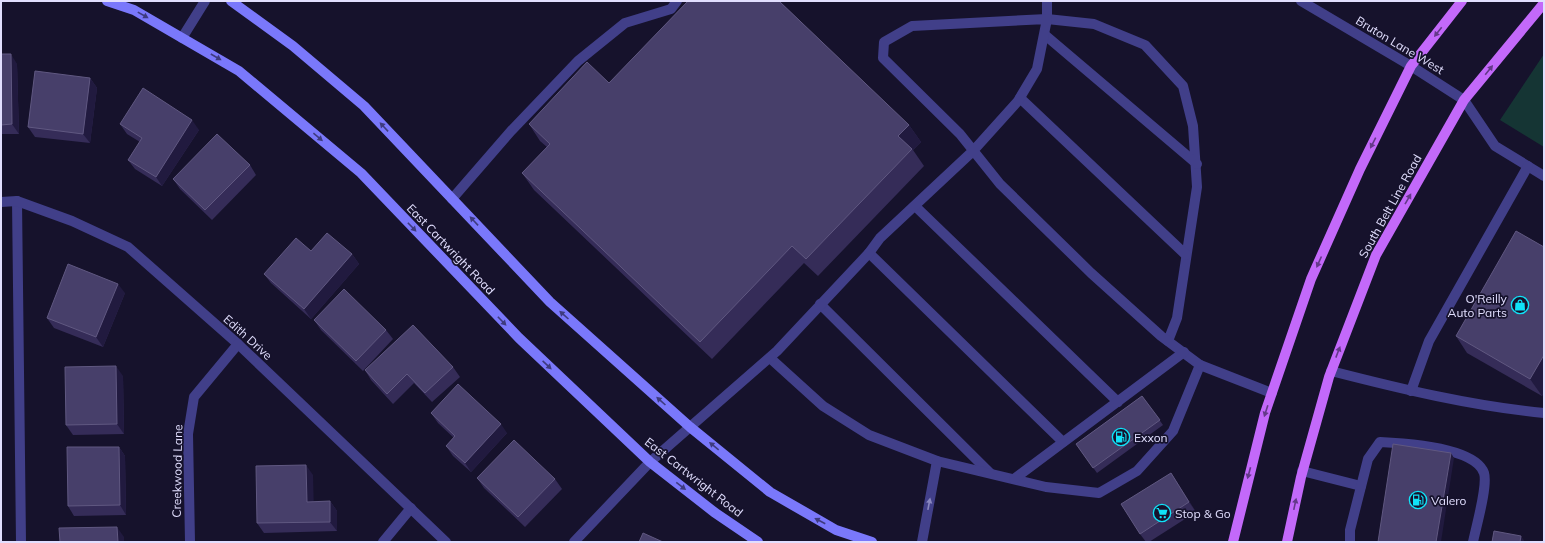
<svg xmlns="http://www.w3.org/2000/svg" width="1545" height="543" font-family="Mulish,sans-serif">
<rect width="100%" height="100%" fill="#16122c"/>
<polygon fill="#153534" points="1544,54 1544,147 1500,120"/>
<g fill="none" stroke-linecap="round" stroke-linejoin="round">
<g stroke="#413f89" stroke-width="10">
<polyline points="1047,1 1047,19 1094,24 1145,45 1183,86 1193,126 1197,187 1177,318 1168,341"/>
<polyline points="1045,35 1197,164"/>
<polyline points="1020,98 1186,255"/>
<polyline points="1464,100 1495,146 1544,176"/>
<polyline points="452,199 511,131 578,61 625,23 671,9 677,1"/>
<polyline points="17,201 21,542"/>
<polyline points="915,206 1118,402"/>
<polyline points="869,253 1063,442"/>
<polyline points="820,304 990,473"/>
<polyline points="770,358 823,406 869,435 937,461 1046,487 1099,493 1137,471 1173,431 1200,365"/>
<path d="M1331 371C1401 389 1472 406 1544 413"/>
<polyline points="1411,391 1429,341 1528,166"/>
<polyline points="690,427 777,351 869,253 880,238 973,151 1018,101 1037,69 1047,19 912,26 884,42 883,58 960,134 1000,184 1091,273 1161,336 1200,365 1272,393"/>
<polyline points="1302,471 1361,486"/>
<polyline points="1014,479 1184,352"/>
<polyline points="383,542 411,508"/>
<polyline points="922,542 937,461"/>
<path d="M1350 542V530L1368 459 1380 442C1403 443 1475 447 1484 473 1488 486 1476 527 1473 542"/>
</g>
<g stroke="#413f89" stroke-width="10">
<polyline points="1,202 17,201 72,221 128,247 238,344 446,542"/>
<polyline points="190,542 188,434 194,397 238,344"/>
<polyline points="574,542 650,462 690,427"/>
</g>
<g stroke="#413f89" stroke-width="10">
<polyline points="1301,1 1411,66 1464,100"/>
<polyline points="182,38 205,1"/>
</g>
<g stroke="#7a78fb" stroke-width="10">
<polyline points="107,1 134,10 239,71 361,173 519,338 650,462 714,512 758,542"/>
<polyline points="231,1 293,46 364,106 550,302 690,427 770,492 836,530 872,542"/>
</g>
<g stroke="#c369fa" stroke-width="10">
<polyline points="1233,542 1265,413 1311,279 1360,169 1411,66 1462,1"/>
<polyline points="1287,542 1301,477 1329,377 1376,255 1464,100 1544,3"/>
</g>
</g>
<g fill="#352c58">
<polygon points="1,54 17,64 19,134 1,134"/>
<polygon points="90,78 97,88 90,143 35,137 28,127"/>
<polygon points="609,83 909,125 921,142 913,150 924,166 818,276 804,263 712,359 534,190 522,173 547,147 540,141 529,124"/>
<polygon points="120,124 199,130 162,186 135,169 128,160 140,142 127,134"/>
<polygon points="250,165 256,175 212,220 180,189 173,179"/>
<polygon points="1544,247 1544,392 1542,396 1467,353 1456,336"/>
<polygon points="311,251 352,254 359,264 311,319 271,283 264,274"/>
<polygon points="125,293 103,347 54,328 47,318"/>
<polygon points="314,320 386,330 393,339 363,371 321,330"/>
<polygon points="453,367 460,377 432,402 414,383 393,404 371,380 365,370"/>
<polygon points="123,376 124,434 73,435 66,425"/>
<polygon points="1142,396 1163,425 1097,473 1076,444"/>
<polygon points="431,413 507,433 471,472 453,456 446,446 454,438 438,423"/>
<polygon points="119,447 125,456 126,515 74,516 68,506"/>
<polygon points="1171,473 1196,512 1149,542 1146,542 1140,534"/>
<polygon points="313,475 313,502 330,501 337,511 337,531 264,533 257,523"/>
<polygon points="477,478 555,479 562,489 525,527 484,488"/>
</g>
<g fill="#211a3f">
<polygon points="11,54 17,64 19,134 12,124"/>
<polygon points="90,78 97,88 90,143 83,134"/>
<polygon points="192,120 199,130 162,186 156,177"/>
<polygon points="909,125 921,142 913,150 898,136"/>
<polygon points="352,254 359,264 311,319 304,309"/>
<polygon points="118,284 125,293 103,347 96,337"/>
<polygon points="1544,355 1544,392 1542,396 1530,379"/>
<polygon points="116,366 123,376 124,434 117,424"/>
<polygon points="501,424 507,433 471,472 465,463"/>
<polygon points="119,447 125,456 126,515 120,505"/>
<polygon points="1451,453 1454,458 1441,542 1436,542"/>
<polygon points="306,465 313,475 314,512 307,502"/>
<polygon points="1171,473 1177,482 1196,512 1189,502"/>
<polygon points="330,501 337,511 337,531 330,522"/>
<polygon points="117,527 124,537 124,542 118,542"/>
<polygon points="1521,536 1525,542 1520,542"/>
</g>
<g fill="#473f6a" stroke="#605881">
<polygon points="688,1 779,1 909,125 898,136 912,149 806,259 792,246 700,342 522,173 550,144 529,124 587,62 609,83"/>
<polygon points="1,54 11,54 12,124 1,125"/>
<polygon points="35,71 90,78 83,134 28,127"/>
<polygon points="143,88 192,120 156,177 128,160 142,138 120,124"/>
<polygon points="217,134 250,165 205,210 173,179"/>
<polygon points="1516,231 1544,247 1544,355 1530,379 1456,336"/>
<polygon points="327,233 352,254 304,309 264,274 296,238 311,251"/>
<polygon points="68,264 118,284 96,337 47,318"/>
<polygon points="344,289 386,330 356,361 314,320"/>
<polygon points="413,325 453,367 425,393 407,374 387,394 365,370"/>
<polygon points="116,366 117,424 66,425 65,367"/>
<polygon points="458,384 501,424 465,463 446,446 455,436 431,413"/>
<polygon points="1142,396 1160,420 1093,468 1076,444"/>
<polygon points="514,440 555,479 518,517 477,478"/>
<polygon points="1393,444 1451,453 1436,542 1378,542"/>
<polygon points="67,447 119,447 120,505 68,506"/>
<polygon points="306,465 307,502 330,501 330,522 257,523 256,466"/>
<polygon points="1171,473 1189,502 1140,534 1121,504"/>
<polygon points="117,527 118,542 60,542 59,528"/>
<polygon points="1494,531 1521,536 1520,542 1492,542"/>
<polygon points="643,533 663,542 639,542"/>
</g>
<defs><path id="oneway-solid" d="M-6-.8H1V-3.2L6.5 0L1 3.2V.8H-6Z"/></defs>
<g fill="#3e3b7f">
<use href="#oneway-solid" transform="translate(143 15) rotate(29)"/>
<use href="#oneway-solid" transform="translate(216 57) rotate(30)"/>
<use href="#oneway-solid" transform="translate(384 127) rotate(-133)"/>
<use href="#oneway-solid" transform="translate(318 137) rotate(40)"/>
<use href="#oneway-solid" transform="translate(474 221) rotate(-133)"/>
<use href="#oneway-solid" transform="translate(412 227) rotate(46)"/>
<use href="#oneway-solid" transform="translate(564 315) rotate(-138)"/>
<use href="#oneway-solid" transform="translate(502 321) rotate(46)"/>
<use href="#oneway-solid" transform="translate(547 365) rotate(43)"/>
<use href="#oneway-solid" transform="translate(661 401) rotate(-138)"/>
<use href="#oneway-solid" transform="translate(714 446) rotate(-141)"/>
<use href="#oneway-solid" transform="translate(681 486) rotate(38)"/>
<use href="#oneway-solid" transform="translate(820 521) rotate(-152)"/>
</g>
<g fill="#643989">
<use href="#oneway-solid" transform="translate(1438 32) rotate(128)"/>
<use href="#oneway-solid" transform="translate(1489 70) rotate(-51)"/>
<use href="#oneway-solid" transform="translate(1373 143) rotate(117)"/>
<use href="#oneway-solid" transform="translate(1408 199) rotate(-60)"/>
<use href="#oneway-solid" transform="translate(1319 262) rotate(114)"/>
<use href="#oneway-solid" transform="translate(1338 352) rotate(-69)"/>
<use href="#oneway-solid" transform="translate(1266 411) rotate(108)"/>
<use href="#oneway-solid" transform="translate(1249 473) rotate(105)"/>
<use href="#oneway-solid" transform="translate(1295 504) rotate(-78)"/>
</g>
<use fill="#8987be" href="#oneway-solid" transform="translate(929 504) rotate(-79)"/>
<defs>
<symbol id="shop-ring" viewBox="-11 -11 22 22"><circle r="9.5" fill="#16122c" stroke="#10e2f7" stroke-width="1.5"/><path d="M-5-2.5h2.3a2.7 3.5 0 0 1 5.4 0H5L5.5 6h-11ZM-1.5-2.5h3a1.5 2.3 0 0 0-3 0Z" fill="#10e2f7"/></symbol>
<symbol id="fuel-ring" viewBox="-11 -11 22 22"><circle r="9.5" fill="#16122c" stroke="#10e2f7" stroke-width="1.5"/><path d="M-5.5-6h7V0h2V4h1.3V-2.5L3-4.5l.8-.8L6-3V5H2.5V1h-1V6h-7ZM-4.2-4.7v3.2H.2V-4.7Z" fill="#10e2f7"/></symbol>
<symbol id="supermarket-ring" viewBox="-11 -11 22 22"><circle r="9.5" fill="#16122c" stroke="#10e2f7" stroke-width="1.5"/><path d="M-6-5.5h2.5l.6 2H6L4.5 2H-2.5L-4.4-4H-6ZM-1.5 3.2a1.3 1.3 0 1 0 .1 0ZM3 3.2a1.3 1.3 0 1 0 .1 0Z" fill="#10e2f7"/></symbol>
</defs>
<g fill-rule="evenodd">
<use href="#shop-ring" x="1510" y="295" width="20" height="20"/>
<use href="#fuel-ring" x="1111" y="427" width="20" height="20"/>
<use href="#fuel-ring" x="1408" y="490" width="20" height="20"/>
<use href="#supermarket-ring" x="1152" y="503" width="20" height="20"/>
</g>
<g text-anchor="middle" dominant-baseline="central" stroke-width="3.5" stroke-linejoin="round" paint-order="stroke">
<g font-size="12" fill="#e1defe" stroke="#16122c">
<text transform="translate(1400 45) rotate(31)">Bruton Lane West</text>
<text transform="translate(1390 206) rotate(-61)">South Belt Line Road</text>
<text transform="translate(451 249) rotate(46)">East Cartwright Road</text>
<text transform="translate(248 337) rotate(42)">Edith Drive</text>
<text transform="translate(177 471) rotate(-89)">Creekwood Lane</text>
<text transform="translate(694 477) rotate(38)">East Cartwright Road</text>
</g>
<g font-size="12" fill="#e1defe" stroke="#16122c" text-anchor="start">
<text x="1507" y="298" text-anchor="end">O'Reilly<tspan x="1507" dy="14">Auto Parts</tspan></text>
<text x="1134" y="437">Exxon</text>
<text x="1431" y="500">Valero</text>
<text x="1175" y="513">Stop &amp; Go</text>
</g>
</g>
<rect width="1545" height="543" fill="none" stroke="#e1defe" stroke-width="4"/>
</svg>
